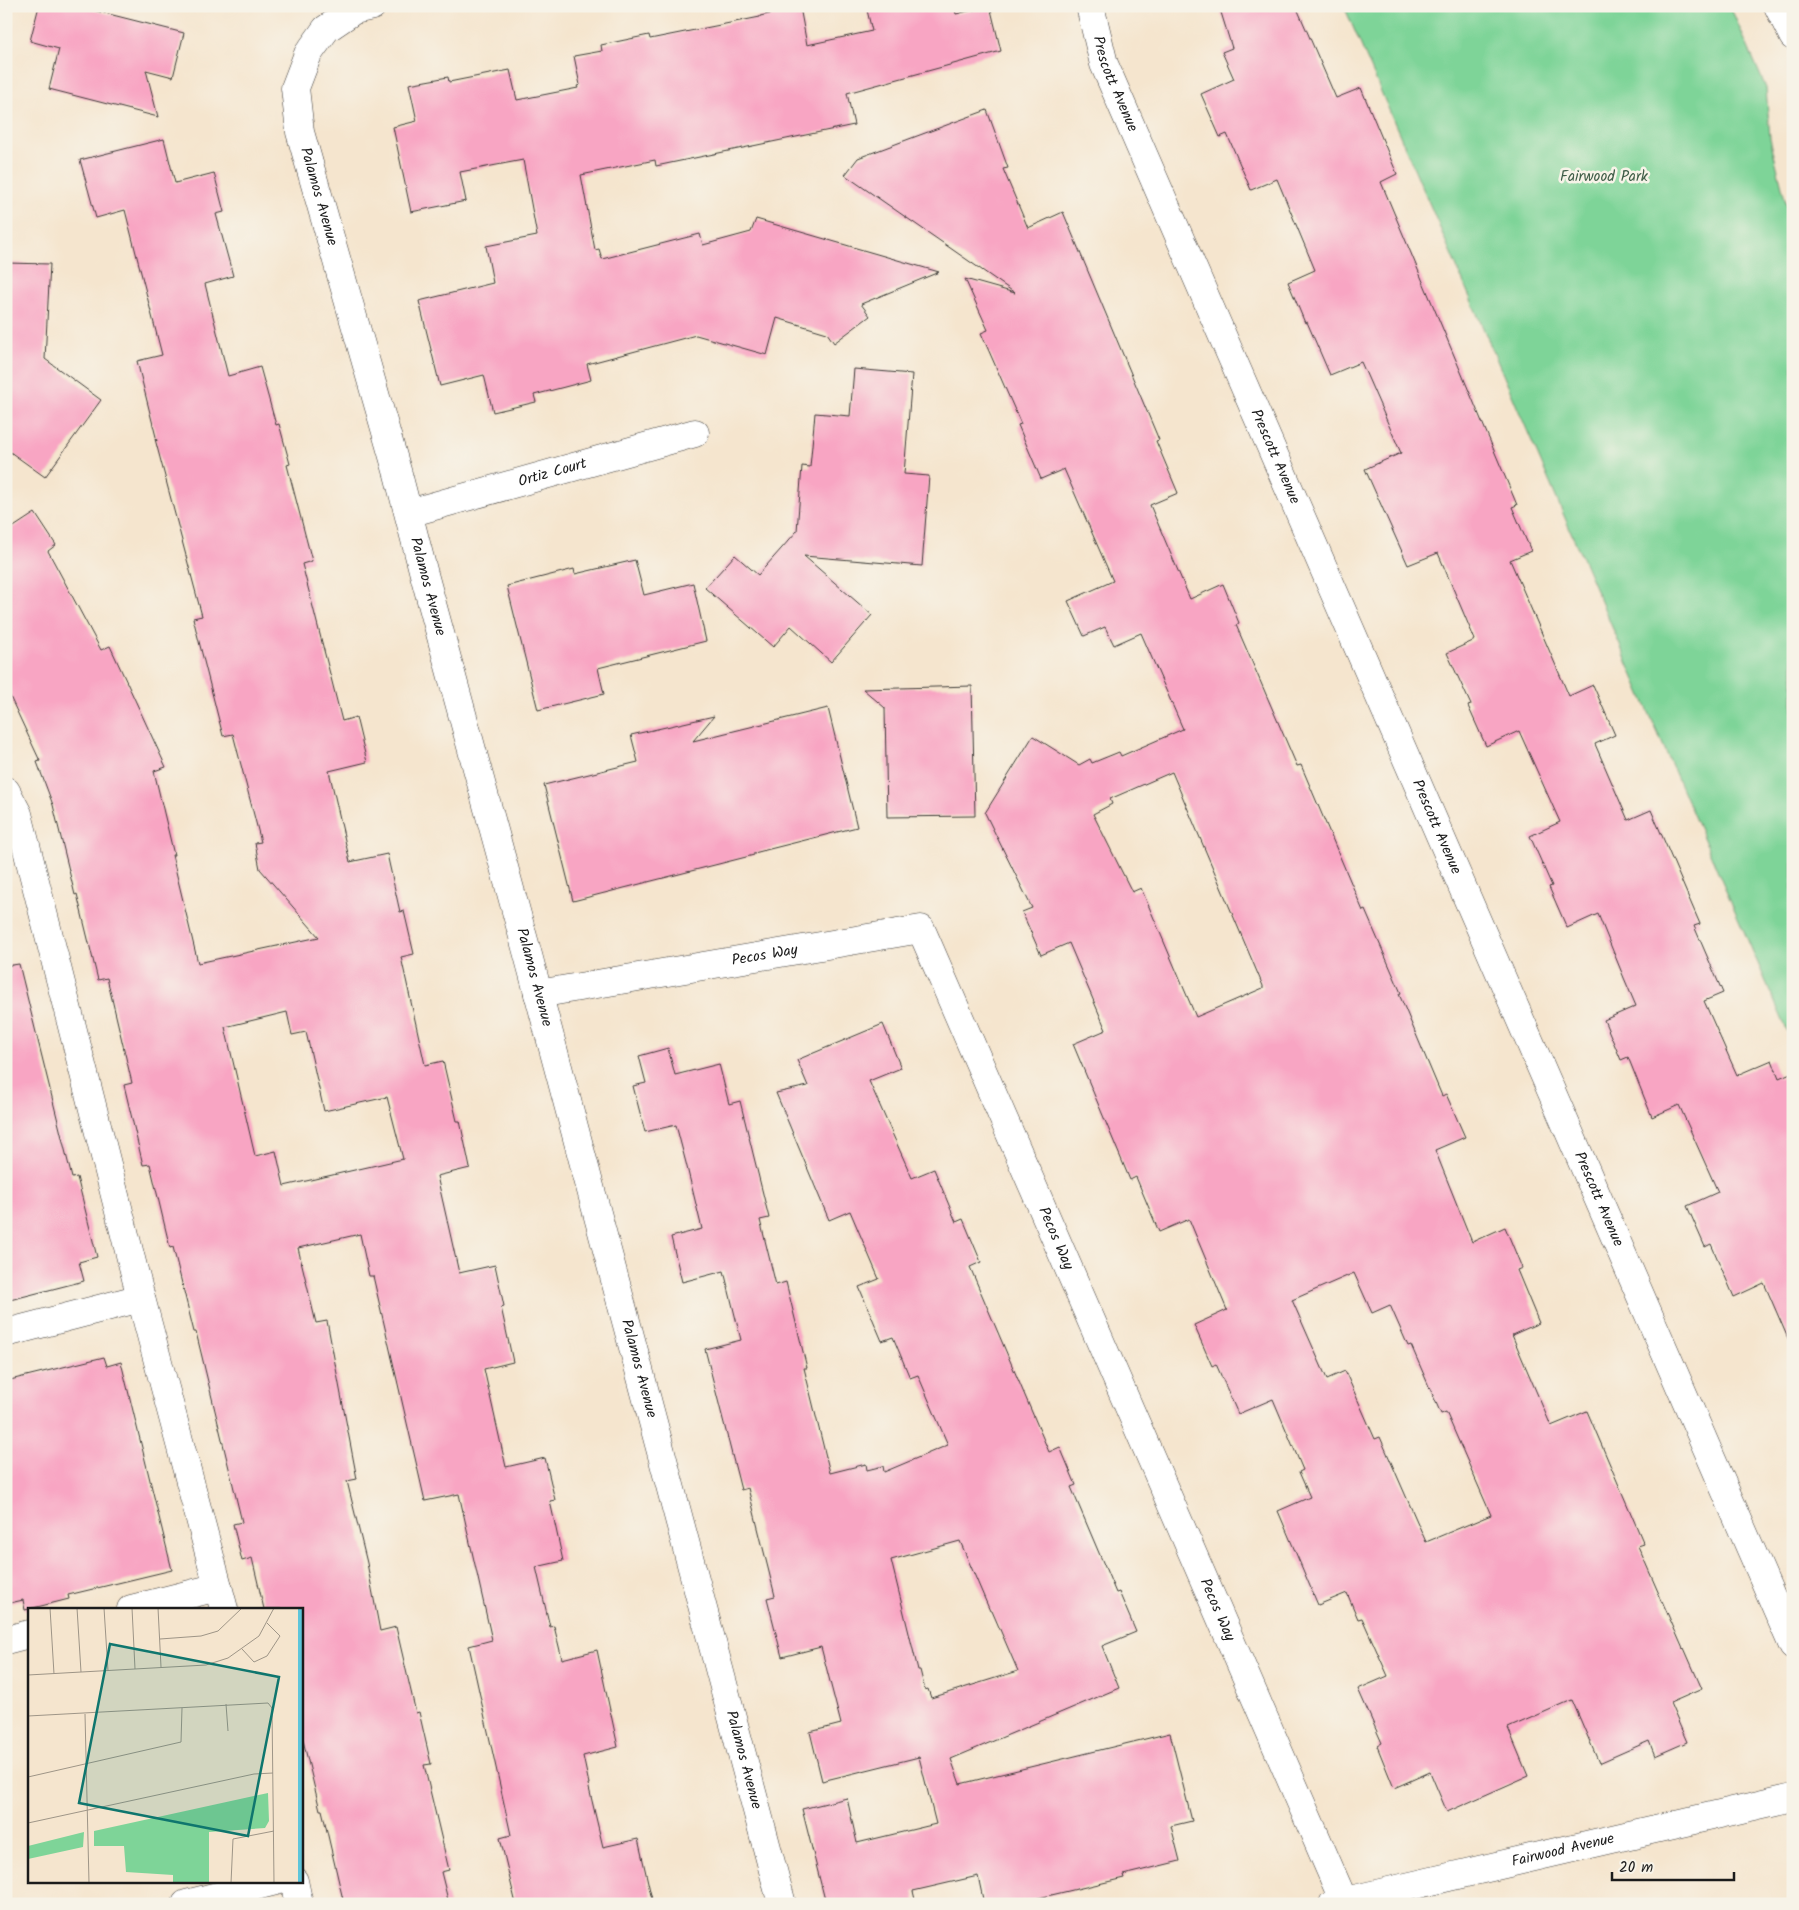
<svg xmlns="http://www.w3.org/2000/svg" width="1799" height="1910" font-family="Kalam,sans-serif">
<rect width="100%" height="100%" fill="#f7f3e8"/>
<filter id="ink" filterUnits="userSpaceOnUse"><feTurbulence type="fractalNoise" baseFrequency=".02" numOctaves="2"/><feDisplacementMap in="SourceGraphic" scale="10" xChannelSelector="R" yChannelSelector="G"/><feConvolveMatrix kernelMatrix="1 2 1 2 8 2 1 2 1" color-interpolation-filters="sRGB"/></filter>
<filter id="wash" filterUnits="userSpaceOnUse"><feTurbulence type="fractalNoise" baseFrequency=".0096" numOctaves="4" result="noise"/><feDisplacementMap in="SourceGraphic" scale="20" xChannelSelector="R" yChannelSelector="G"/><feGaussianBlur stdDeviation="1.12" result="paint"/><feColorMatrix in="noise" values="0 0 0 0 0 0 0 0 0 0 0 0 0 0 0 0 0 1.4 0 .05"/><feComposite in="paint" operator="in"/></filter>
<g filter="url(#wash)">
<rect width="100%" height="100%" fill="#f5e5ce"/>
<path fill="#7ed498" stroke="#4d785a" d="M1344 6H1730L1766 88 1770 138 1793 232V1044C1642 699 1494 352 1344 6Z"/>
<g id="blocks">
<g fill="#f8a5c3" fill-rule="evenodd">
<polygon points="39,6 77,6 184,33 173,77 146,70 158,117 49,89 59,49 30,41"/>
<polygon points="866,6 954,6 956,14 990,6 1001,51 847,93 854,125 656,166 655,160 581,175 595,250 599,249 602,259 700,234 703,245 751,232 756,219 939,272 861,304 870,316 834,343 827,333 777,318 767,355 696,335 587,364 591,380 534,395 536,402 493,412 484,375 440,386 419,301 493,283 486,246 537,236 523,160 460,172 466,201 411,212 393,127 417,121 409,84 448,77 449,82 510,70 517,100 578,88 577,86 580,85 574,56 602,51 601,45 649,35 650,39 760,17 760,16 800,7 807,45 872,31"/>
<polygon points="1219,6 1296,6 1336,98 1361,88 1397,174 1381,182 1517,505 1512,507 1531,551 1510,560 1569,696 1593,685 1615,735 1595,744 1628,820 1651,810 1700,924 1694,926 1723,993 1704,1001 1737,1075 1772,1060 1779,1078 1793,1072 1793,1350 1764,1283 1734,1297 1711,1244 1705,1247 1687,1206 1718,1192 1679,1105 1652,1117 1628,1057 1621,1060 1604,1020 1636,1006 1624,978 1598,914 1567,928 1549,887 1552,886 1530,836 1560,822 1519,731 1486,746 1468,706 1471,705 1447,653 1475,640 1438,553 1408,565 1365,469 1401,453 1361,362 1330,375 1307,322 1305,323 1288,282 1315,270 1277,179 1251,190 1227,134 1220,137 1201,94 1234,79 1222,52 1232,48"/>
<path d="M987 110 1008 168 1003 169 1028 228 1063 212 1159 440 1156 441 1178 493 1150 505 1190 599 1223 584 1239 623 1236 625 1297 766 1301 765 1363 911 1365 910 1401 993 1399 994 1442 1096 1446 1094 1465 1137 1435 1150 1472 1242 1505 1227 1522 1268 1517 1270 1539 1323 1512 1335 1551 1426 1587 1411 1644 1544 1638 1546 1683 1649 1684 1648 1702 1689 1670 1703 1687 1742 1655 1756 1649 1741 1599 1763 1572 1700 1508 1728 1528 1776 1447 1812 1430 1772 1394 1788 1377 1746 1382 1743 1358 1689 1388 1676 1362 1618 1358 1619 1347 1593 1318 1605 1278 1511 1310 1497 1299 1472 1303 1470 1273 1399 1238 1414 1216 1364 1212 1366 1194 1325 1227 1310 1189 1219 1159 1232 1136 1177 1130 1180 1073 1044 1106 1030 1069 943 1041 955 1022 912 1032 908 985 813 1033 736 1079 765 1090 759 1092 763 1119 752 1121 756 1183 729 1141 633 1114 645 1105 627 1084 636 1068 601 1113 581 1064 469 1041 479 1018 425 1021 424 981 333 988 330 965 279 1015 293 845 175 858 158ZM1172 772 1263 986V988L1196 1017 1141 888 1132 892 1093 814 1112 804 1110 799ZM1354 1273 1372 1313 1390 1305 1408 1346 1411 1345 1441 1414 1446 1412 1491 1515 1426 1542 1380 1437 1375 1439 1345 1371 1327 1379 1292 1300Z"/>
<path d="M164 139 175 183 214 173 224 212 216 214 233 276 205 284 228 376 260 367 276 425 279 424 290 464 287 465 312 561 302 564 342 721 356 717 367 762 329 771 350 862 387 854 400 912 404 911 414 954 401 957 425 1065 443 1061 457 1121H460L470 1168 437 1176 459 1273 495 1265 504 1306 501 1307 513 1362 484 1369 506 1467 545 1458 555 1500 550 1501 563 1561 536 1567 550 1627 554 1626 562 1659 597 1650 618 1747 583 1756 589 1784H588L603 1847 638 1839 653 1904H516L500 1838 511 1835 469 1646 492 1640 459 1494 425 1501 373 1276H369L360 1234 298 1248 316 1323 327 1321 357 1479 347 1481 367 1563 380 1631 396 1627 416 1713 419 1712 431 1764 424 1765 449 1870 441 1872 449 1904H344L322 1810H320L301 1732V1609H264L252 1558 242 1561 233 1524 242 1522 196 1332H194L173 1247 170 1248 150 1164 143 1165 124 1085 132 1083 107 978 98 980 77 894 75 895 53 805 37 762 40 761 6 688V532L35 513 56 545 48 551 101 650 110 646 166 767 154 771 174 855H172L198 963 319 937 260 869 255 843 261 842 233 734 223 736 193 618 202 616 155 439 157 441 137 361 162 355 125 210 96 218 80 160ZM287 1012 292 1035 306 1032 324 1111 387 1097 403 1159 284 1186 276 1151 255 1156 225 1027Z"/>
<polygon points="6,263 50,264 45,359 101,400 45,477 6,449"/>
<polygon points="854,369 912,374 904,474 929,476 922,566 804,556 872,615 831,662 791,626 773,647 705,588 735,555 758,575 797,531 802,466 810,467 815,413 850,416"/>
<polygon points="635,560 644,595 693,583 706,641 598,668 604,694 538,710 507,586 574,569 575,574"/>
<polygon points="972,686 975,816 887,817 885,708 863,689"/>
<polygon points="828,708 857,827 754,853 754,855 573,901 544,785 638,762 631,735 714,716 693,741"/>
<polygon points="19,964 72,1178 77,1177 97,1257 79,1262 84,1281 6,1301 6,966"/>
<path d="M883 1024 901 1068 869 1081 912 1178 934 1169 956 1222 963 1219 981 1262 970 1267 1049 1452 1060 1447 1076 1485 1071 1487 1116 1593 1119 1592 1136 1632 1102 1646 1119 1688 951 1759 960 1784 1170 1733 1192 1821 1171 1826 1180 1861 1123 1875 1124 1878 1013 1904H984L978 1876 913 1891 916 1904H826L802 1809 847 1798 857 1843 936 1824 919 1757 822 1781 810 1732 841 1724 821 1647 782 1657 767 1598 775 1596 748 1488 741 1490 705 1349 741 1340 724 1271 682 1282 671 1237 702 1229 686 1163 676 1125 645 1132 633 1086 646 1083 639 1056 668 1048 675 1075 719 1064 729 1104 740 1101 769 1218 760 1220 776 1285 786 1282 807 1368H804L830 1473 866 1464 867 1470 883 1466 884 1472 948 1445 918 1375 910 1378 893 1337 882 1341 859 1287 879 1279 850 1211 829 1220 776 1093 808 1086 797 1060ZM960 1541 990 1611H992L1018 1671 931 1698 928 1689 925 1690 920 1670H918L891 1560Z"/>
<polygon points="104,1357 107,1366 121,1362 172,1570 68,1595 69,1599 25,1610 23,1600 6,1604 6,1381"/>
</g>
</g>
</g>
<g filter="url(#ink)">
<use href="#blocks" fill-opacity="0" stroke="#3d3a37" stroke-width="1"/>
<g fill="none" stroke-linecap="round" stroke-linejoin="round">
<defs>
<g id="minor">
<path id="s1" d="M372 6 354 10 326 29 308 54 295 88 300 132 398 474 425 578 528 955 782 1904"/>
<path id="s2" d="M1090 6 1104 64 1793 1646"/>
<polyline points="1778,6 1793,36"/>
<path id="s3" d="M409 513 695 433"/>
<polyline points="6,791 18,814 141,1298 224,1609"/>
<path id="s4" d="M538 994 921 929 1345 1904"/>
<polyline points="6,1333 141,1298"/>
<polyline points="131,1609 218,1587"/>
<polyline points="6,1640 29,1634"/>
<polyline points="294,1881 299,1904"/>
<polyline points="186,1904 276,1881"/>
<path id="s5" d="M1333 1904 1793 1797"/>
</g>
</defs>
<use href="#minor" stroke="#3d3a37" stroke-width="29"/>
<use href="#minor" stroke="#fff" stroke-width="28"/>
</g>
</g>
<g text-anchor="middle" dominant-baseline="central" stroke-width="5" stroke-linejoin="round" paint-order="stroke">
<g font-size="15" fill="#1c1c1c" stroke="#f7f3e8">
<text stroke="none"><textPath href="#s2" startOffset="82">Prescott Avenue</textPath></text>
<text stroke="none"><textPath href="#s1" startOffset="231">Palamos Avenue</textPath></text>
<text stroke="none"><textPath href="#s2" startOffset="488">Prescott Avenue</textPath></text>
<text stroke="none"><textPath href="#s3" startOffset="149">Ortiz Court</textPath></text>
<text stroke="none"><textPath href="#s1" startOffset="636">Palamos Avenue</textPath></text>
<text stroke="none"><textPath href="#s2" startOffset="892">Prescott Avenue</textPath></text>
<text stroke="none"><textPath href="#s4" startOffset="230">Pecos Way</textPath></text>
<text stroke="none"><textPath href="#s1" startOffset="1041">Palamos Avenue</textPath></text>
<text stroke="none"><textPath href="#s2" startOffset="1298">Prescott Avenue</textPath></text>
<text stroke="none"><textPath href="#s4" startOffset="726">Pecos Way</textPath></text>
<text stroke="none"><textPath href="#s1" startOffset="1446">Palamos Avenue</textPath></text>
<text stroke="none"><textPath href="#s4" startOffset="1131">Pecos Way</textPath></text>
<text stroke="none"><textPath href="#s1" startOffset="1851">Palamos Avenue</textPath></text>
<text stroke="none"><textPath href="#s5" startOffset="236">Fairwood Avenue</textPath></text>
</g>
<g font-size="15" fill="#3e5c47" stroke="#f7f3e8">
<text x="1604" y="177">Fairwood Park</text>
</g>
</g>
<g transform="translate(28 1608)">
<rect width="275" height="275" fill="#f5e5ce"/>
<path d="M240 185 241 213 237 220 181 224V275H135L145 274V267L98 264 96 238H66V223ZM56 224 55 239 0 251V238Z" fill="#7ed498"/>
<path d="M270 0H275V275H270Z" fill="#5ec5da"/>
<path fill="none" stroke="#9e9587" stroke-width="1" d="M22 0 26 66M49 0 53 64M76 0 80 63M104 0 107 61M130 0 133 59M132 31 173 28 190 23 214 0M214 41 226 54 239 48 252 28 239 15M0 67 178 57 200 50 231 28 246 0M198 96 200 123M57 106 61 275M0 108 240 95 244 100 246 275M0 169 153 134 154 100M0 215 226 166 245 165M203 275 205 231 246 223"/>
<path fill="#0f766e" fill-opacity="0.15" stroke="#0f766e" stroke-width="2.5" d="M82 36 251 69 220 228 51 195Z"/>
<rect width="275" height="275" fill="none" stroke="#1c1c1c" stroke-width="2.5"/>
</g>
<rect width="1799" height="1910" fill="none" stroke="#f7f3e8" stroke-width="25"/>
<path d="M1612 1872v8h122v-8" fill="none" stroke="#1c1c1c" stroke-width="2.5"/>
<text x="1619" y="1872" font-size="15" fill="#1c1c1c" stroke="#f7f3e8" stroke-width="4" paint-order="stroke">20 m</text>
</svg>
